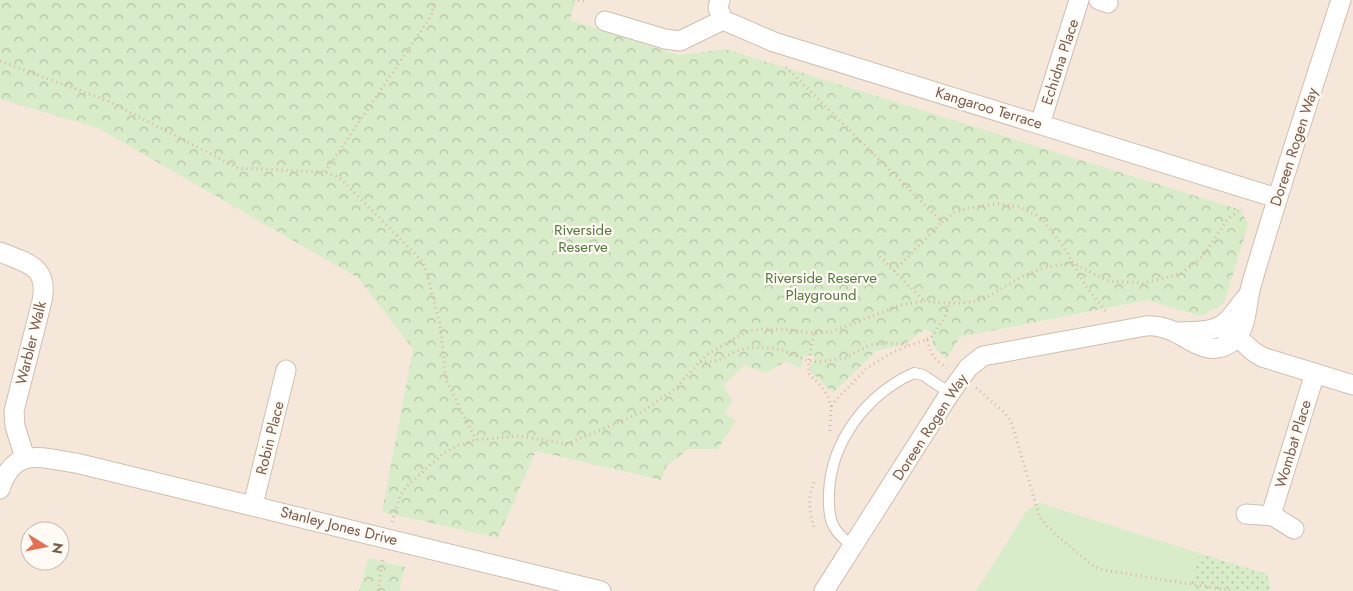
<svg xmlns="http://www.w3.org/2000/svg" width="1353" height="591" font-family="Jost,sans-serif">
<defs>
<pattern id="grass-dots" width="8" height="8" patternUnits="userSpaceOnUse" patternTransform="scale(1.25)"><rect width="8" height="8" fill="#d8ecc9"/><path d="M2 2h.1M6 6h.1" fill="none" stroke="#b4c2a5" stroke-width="1.8" stroke-linecap="round"/></pattern>
<pattern id="park-crowns" width="20" height="18" patternUnits="userSpaceOnUse" patternTransform="scale(1.25)"><rect width="20" height="18" fill="#d8ecc9"/><path d="M2 6a3 3 0 1 1 6 0M12 15a3 3 0 1 1 6 0" fill="none" stroke="#b4c2a5"/></pattern>
</defs>
<rect width="100%" height="100%" fill="#fdf6ec"/>
<path fill="#f5e8da" fill-rule="evenodd" d="M0 0H1353V591H0ZM30 531H60V561H30Z"/>
<polygon fill="url(#grass-dots)" points="1199,553 1267,574 1271,591 1189,591"/>
<g fill="url(#park-crowns)">
<polygon points="0,0 576,0 570,20 678,55 726,49 1241,210 1248,225 1224,304 1200,316 1147,300 960,337 946,359 933,346 932,333 925,329 905,344 876,351 833,393 809,370 815,355 804,356 801,369 786,361 766,373 744,365 723,386 733,400 725,414 736,420 718,449 689,449 667,465 661,480 536,451 498,538 382,512 413,349 358,278 98,128 0,99"/>
<polygon points="368,558 405,567 399,591 359,591"/>
</g>
<polygon fill="#d8ecc9" points="1040,503 1199,553 1189,591 976,591 1028,509"/>
<g fill="none" stroke-linecap="round" stroke-linejoin="round">
<defs>
<path id="service" d="M853 546C831 531 828 519 829 493 831 441 867 394 914 373L923 375 950 393"/>
<g id="minor">
<polyline points="720,0 718,8 723,20 774,42 1277,198"/>
<polyline points="1099,0 1108,3"/>
<polyline points="605,21 665,39 680,41 723,20"/>
<polyline points="1040,124 1079,0"/>
<path d="M0 252C27 263 49 266 42 301L14 411 15 426 25 458"/>
<polyline points="1219,327 1236,336 1254,352 1262,357 1353,385"/>
<path d="M1175 332C1192 331 1215 334 1228 320 1236 312 1241 302 1249 295"/>
<path d="M0 489C14 446 40 458 76 463L601 591"/>
<polyline points="253,505 286,370"/>
<polyline points="1246,514 1273,516 1294,529"/>
<polyline points="1271,515 1315,373"/>
<path d="M824 591 950 393 968 368 983 356 1146 326C1155 325 1167 328 1175 332 1190 340 1207 354 1225 346 1249 335 1245 307 1251 286 1279 190 1310 95 1341 0"/>
</g>
</defs>
<use href="#service" stroke="#d1beb0" stroke-width="12"/>
<use href="#minor" stroke="#d1beb0" stroke-width="21"/>
<g stroke="#d9b8a5" stroke-width="3" stroke-dasharray="1 4" stroke-linecap="butt">
<polyline points="573,0 587,1"/>
<polyline points="0,61 108,101 238,168 325,172 340,178 424,263 440,324 446,380 476,440"/>
<polyline points="786,67 942,222 955,212 969,208 998,204 1019,207 1036,215 1043,220 1065,249 1072,262 1107,281 1143,283 1172,276 1183,272 1203,256 1227,220 1242,208"/>
<polyline points="325,172 431,16 435,0"/>
<polyline points="894,271 942,222"/>
<path d="M924 301C940 303 958 305 975 301 993 297 1007 284 1023 276 1038 268 1056 266 1072 262L1085 285 1107 313"/>
<polyline points="927,339 931,338 945,317 949,303"/>
<path d="M700 362C724 363 724 354 744 349 758 346 774 347 787 352 795 354 802 359 809 361L814 333"/>
<polyline points="976,388 1005,413 1011,421 1040,518 1053,532 1093,566 1103,570 1234,591"/>
<path d="M831 407C829 392 818 383 808 373L809 361 818 362 845 358 870 345 886 343 910 345"/>
<path d="M830 431 831 407 835 401 867 368 893 352 927 339C930 353 934 360 947 368"/>
<path d="M814 482C807 499 809 513 815 530"/>
<polyline points="392,522 400,496 407,486 444,453 459,445 476,440 519,436 566,444 620,422 645,410 676,388 706,355 746,332 763,329 792,330 814,333 831,332 901,305 924,301 879,256"/>
<polyline points="378,591 383,557"/>
</g>
<use href="#service" stroke="#fff" stroke-width="10"/>
<use href="#minor" stroke="#fff" stroke-width="19"/>
</g>
<g text-anchor="middle" dominant-baseline="central" stroke-width="4.5" stroke-linejoin="round" paint-order="stroke">
<g font-size="15" fill="#7a5c4d" stroke="#fffaf3">
<text transform="translate(1060 62) rotate(-72)">Echidna Place</text>
<text transform="translate(989 108) rotate(17)">Kangaroo Terrace</text>
<text transform="translate(1294 147) rotate(-72)">Doreen Rogen Way</text>
<text transform="translate(31 343) rotate(-76)">Warbler Walk</text>
<text transform="translate(930 427) rotate(-57)">Doreen Rogen Way</text>
<text transform="translate(270 438) rotate(-76)">Robin Place</text>
<text transform="translate(1293 444) rotate(-73)">Wombat Place</text>
<text transform="translate(339 526) rotate(14)">Stanley Jones Drive</text>
</g>
<g font-size="15" fill="#537a41" stroke="#fffaf3">
<text x="583" y="230">Riverside<tspan x="583" dy="17">Reserve</tspan></text>
<text x="821" y="278">Riverside Reserve<tspan x="821" dy="17">Playground</tspan></text>
</g>
</g>
<g transform="translate(45 546) rotate(100)"><circle r="24" fill="#fffaf3" stroke="#cabbb1"/>
<path d="M0-4L9 19L0 12L-9 19Z" fill="#e76f51"/>
<text y="-8" font-size="14" font-weight="bold" text-anchor="middle" fill="#7a5c4d">N</text>
</g>
</svg>
